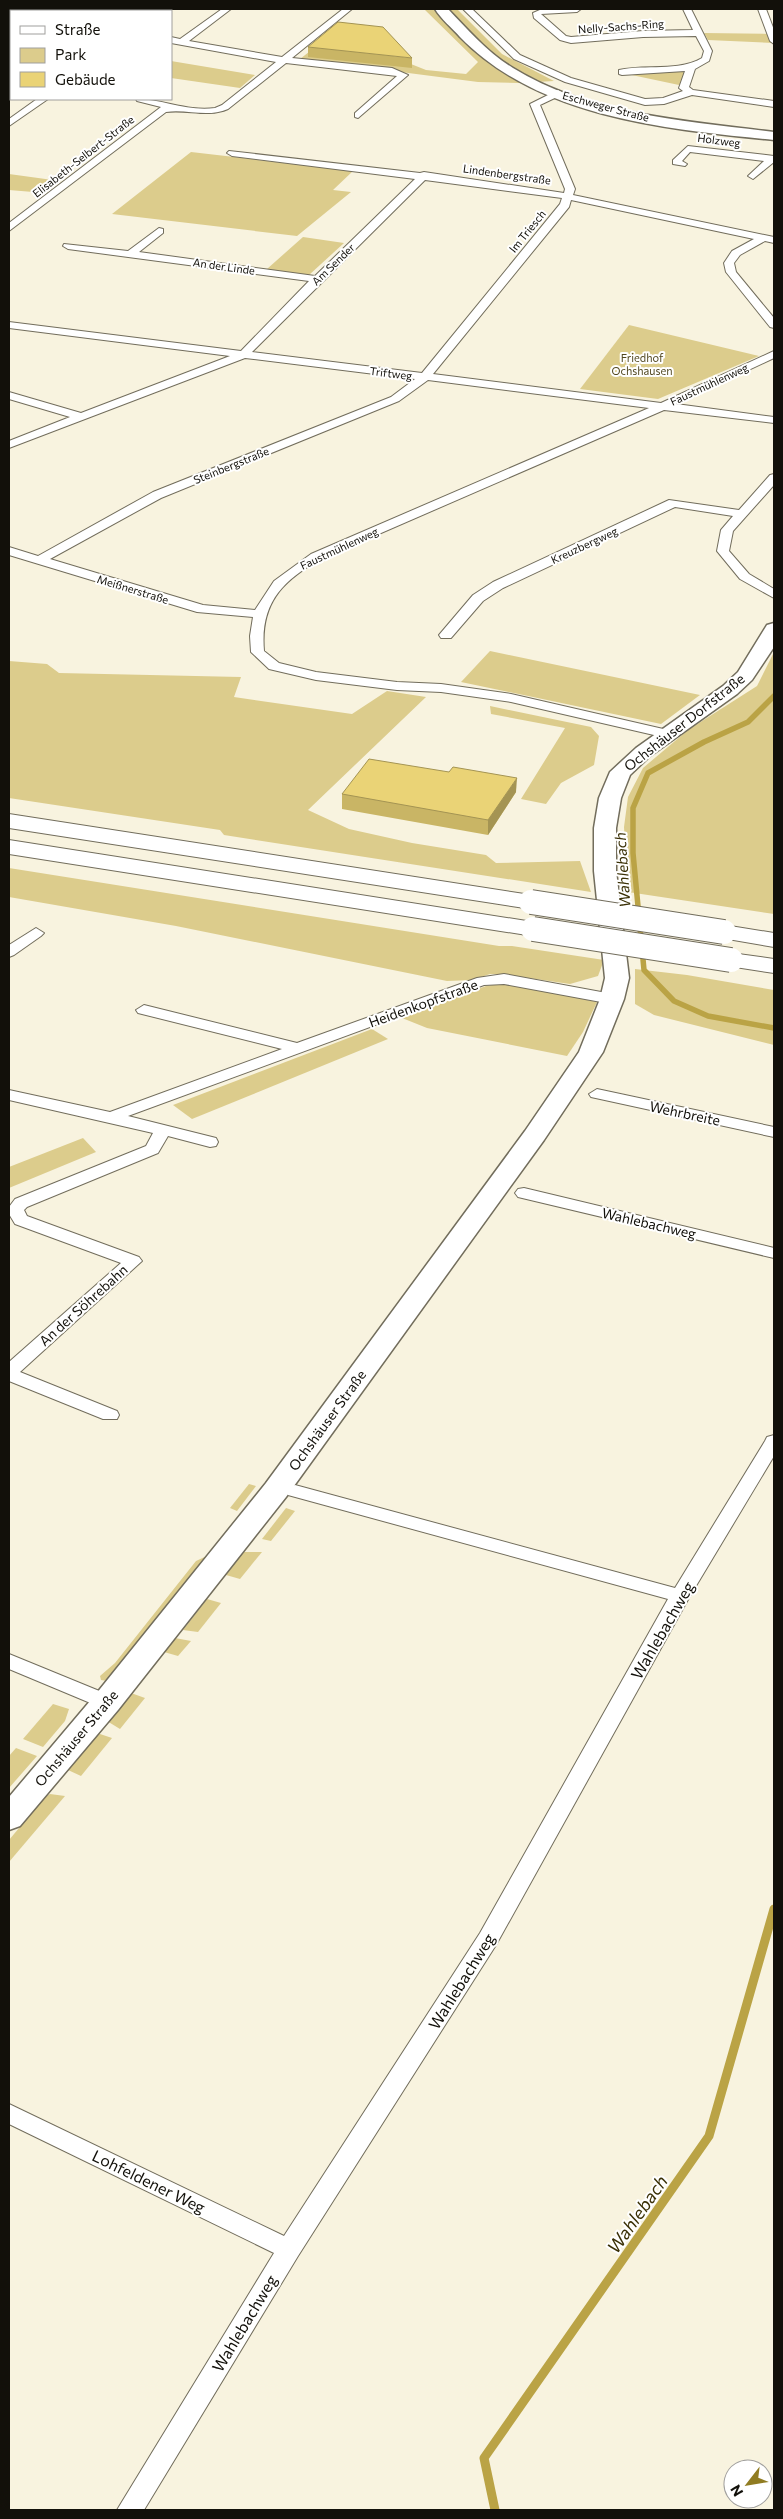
<svg xmlns="http://www.w3.org/2000/svg" width="783" height="2519" font-family="Commissioner,sans-serif">
<rect width="100%" height="100%" fill="#f8f3df"/>
<g fill="#dccc8c">
<polygon points="424,9 457,9 502,54 554,81 519,83 478,82 300,59 333,33 426,70 466,74 478,62"/>
<polygon points="704,33 774,34 774,43 708,40"/>
<polygon points="171,61 255,75 240,88 171,78"/>
<polygon points="682,71 686,75 679,85 627,74"/>
<polygon points="191,152 353,171 333,190 351,192 297,236 112,214"/>
<polygon points="9,174 60,181 45,193 9,190"/>
<polygon points="303,237 344,243 309,275 267,269"/>
<polygon points="629,325 759,356 658,399 580,389"/>
<polygon points="490,651 700,695 661,724 461,682"/>
<polygon points="774,652 774,914 628,892 624,827 628,797 643,768 688,730 757,686"/>
<polygon points="9,661 47,664 59,673 241,677 234,697 352,714 387,691 426,697 308,810 349,829 412,843 486,855 496,863 580,861 591,892 224,835 220,830 9,798"/>
<polygon points="490,706 591,727 599,736 594,765 561,783 546,804 521,799 565,728 491,714"/>
<polygon points="9,868 499,946 512,946 604,960 598,976 570,984 501,974 490,974 472,980 447,981 176,926 9,897"/>
<polygon points="635,969 687,975 774,990 774,1045 654,1015 635,1004"/>
<polygon points="505,983 597,1002 583,1032 567,1056 427,1028 402,1018 486,986"/>
<polygon points="372,1029 388,1039 192,1119 173,1105"/>
<polygon points="83,1138 96,1152 9,1188 9,1167"/>
<polygon points="249,1484 256,1486 237,1511 230,1508"/>
<polygon points="286,1508 295,1511 271,1541 262,1539"/>
<polygon points="243,1552 262,1552 240,1579 226,1575"/>
<polygon points="211,1554 107,1681 101,1680 100,1676 115,1663 196,1561"/>
<polygon points="207,1599 221,1603 198,1632 183,1630"/>
<polygon points="175,1638 191,1641 178,1656 164,1652"/>
<polygon points="131,1693 145,1698 120,1729 107,1721"/>
<polygon points="53,1704 69,1709 65,1721 43,1747 23,1739"/>
<polygon points="97,1733 112,1738 81,1776 68,1770"/>
<polygon points="16,1748 37,1756 9,1788 9,1756"/>
<polygon points="50,1794 65,1796 9,1862 9,1840 45,1797"/>
</g>
<g fill="none" stroke-linecap="round" stroke-linejoin="round">
<polyline stroke="#baa345" stroke-width="5.5" points="774,696 748,722 704,742 648,773 633,808 633,853 644,970 674,1001 708,1016 774,1028"/>
<polyline stroke="#baa345" stroke-width="9" points="495,2510 484,2458 709,2136 774,1909"/>
<defs>
<g id="minor">
<polygon points="9,9 14,10 15,11 9,15"/>
<path d="M222 9H231L189 41 282 57 343 9H352L292 58 392 68 408 75 358 118 355 117V113L397 76 286 63 228 109C207 118 188 109 166 112L9 231V223L161 107 137 101 136 99C163 99 188 112 215 108L222 105 276 62 171 43V37L180 39Z"/>
<path d="M463 9H472L520 55 571 78 645 99 663 98 683 91 679 88 685 71 622 75 619 74V70C646 64 678 72 702 58L704 51 696 36 643 37 571 43 560 40 534 18 533 13 542 9H581L577 12 541 14 566 36 571 37 643 31 693 30 683 9H691L712 51 709 61 695 69 689 87 693 90 774 101V107L692 95 664 104 645 105 565 82 514 59Z"/>
<polygon points="758,9 766,9 774,30 774,44 770,41"/>
<rect x="9" y="76" width="2" height="6"/>
<path d="M558 90 563 93 561 95 540 105 575 189 573 195 774 237V243L765 241 740 255 734 263 736 272 774 318V328L770 327 726 272 724 263 732 251 754 239 571 200 569 207 433 374 661 403 774 351V358L676 404 774 417V423L664 410 319 560C281 582 260 604 264 651L279 663 316 672 397 682 441 684 511 694 672 731 674 734 672 737 667 738 511 702 441 692 397 690 316 680 269 669 251 652 250 636 253 617 197 612 9 555V547L38 556 153 492 391 397 415 379 245 358 9 448V441L70 417 9 399V392L81 413 230 356 9 328V322L241 351 309 281 68 249 63 246 64 244 128 251 159 228 163 229V233L139 252 315 276 415 179 232 156 227 153 229 151 420 173 424 172 564 193 565 189 530 104ZM425 180 562 198 560 204 422 373 252 352ZM428 380 649 408 311 554 274 581 255 610 203 605 50 559 161 498 399 401Z"/>
<polygon points="37,99 48,99 9,126 9,119"/>
<polygon points="688,146 774,156 774,162 753,179 748,176 764,161 690,152 682,161 687,164 685,166 673,164 673,160"/>
<polygon points="774,474 774,485 733,531 729,551 749,574 774,589 774,598 740,579 717,551 721,530 733,516 675,507 503,588 483,601 451,638 441,638 439,635 473,595 493,582 669,500 739,510 770,475"/>
<polygon points="36,928 44,933 41,936 14,955 9,957 9,945"/>
<polygon points="504,974 612,994 620,999 612,1004 504,984 484,985 128,1116 216,1138 218,1142 216,1146 210,1147 168,1136 158,1153 27,1207 24,1210 27,1216 139,1257 142,1261 20,1372 117,1411 119,1415 117,1419 103,1419 9,1381 9,1362 121,1263 15,1224 9,1214 9,1207 15,1199 146,1146 153,1133 9,1100 9,1090 110,1112 282,1049 138,1013 136,1010 144,1005 297,1043 477,978"/>
<polygon points="597,1089 774,1127 774,1137 591,1097 589,1094"/>
<polygon points="524,1188 774,1248 774,1258 518,1197 515,1193 518,1189"/>
<polygon points="774,1435 774,1456 690,1596 496,1945 298,2256 144,2510 117,2510 274,2253 9,2124 9,2104 284,2236 480,1933 668,1599 288,1495 285,1491 288,1487 295,1485 675,1588 765,1441 767,1437"/>
<polygon points="9,1654 114,1697 117,1702 114,1707 107,1709 100,1707 9,1669"/>
</g>
<g id="secondary">
<path d="M435 9H448C468 30 488 53 513 68 589 115 687 121 774 132V140C667 129 539 118 460 37 452 28 441 19 435 9Z"/>
<polygon points="774,623 774,647 752,680 737,694 650,756 630,775 621,798 616,828 616,871 629,978 624,999 603,1052 544,1140 286,1497 118,1710 20,1826 9,1830 9,1797 96,1694 266,1483 525,1131 579,1052 600,999 605,978 594,871 594,828 599,798 610,772 636,748 723,686 738,672 767,625"/>
</g>
<g id="motorway">
<polygon points="9,814 531,895 539,897 543,902 539,907 531,909 9,828"/>
<polygon points="9,840 533,922 541,924 545,929 541,934 533,936 9,854"/>
<polygon points="724,925 774,933 774,947 716,937 712,932 716,927"/>
<polygon points="731,953 774,959 774,973 722,965 719,960 722,955"/>
</g>
</defs>
<use href="#minor" stroke="#726d5c" stroke-width="2"/>
<use href="#secondary" stroke="#726d5c" stroke-width="3"/>
<use href="#motorway" stroke="#726d5c" stroke-width="2"/>
<use href="#minor" fill="#fff" fill-rule="evenodd"/>
<use href="#secondary" fill="#fff" fill-rule="evenodd"/>
<use href="#motorway" fill="#fff" fill-rule="evenodd"/>
<defs>
<g id="motorway-bridge">
<polyline points="531,902 724,932"/>
<polyline points="533,929 731,960"/>
</g>
</defs>
<use href="#motorway-bridge" stroke="#726d5c" stroke-width="26" stroke-linecap="butt"/>
<use href="#motorway-bridge" stroke="#fff" stroke-width="24"/>
</g>
<g fill="#c9b565">
<polygon points="308,47 412,58 412,68 308,57"/>
<polygon points="516,792 488,835 342,809 342,794"/>
</g>
<polygon fill="#a49453" points="517,778 516,792 488,835 488,820"/>
<g fill="#ead376" stroke="#a49453">
<polygon points="338,22 383,27 412,58 308,47"/>
<polygon points="369,759 449,772 453,767 517,778 488,820 342,794"/>
</g>
<g text-anchor="middle" dominant-baseline="central" stroke-width="4" stroke-linejoin="round" paint-order="stroke">
<g font-size="11" fill="#12100a" stroke="#fff">
<text transform="translate(621 26) rotate(-4)">Nelly-Sachs-Ring</text>
<text transform="translate(606 106) rotate(15)">Eschweger Straße</text>
<text transform="translate(719 140) rotate(7)">Holzweg</text>
<text transform="translate(83 156) rotate(-38)">Elisabeth-Selbert-Straße</text>
<text transform="translate(507 174) rotate(8)">Lindenbergstraße</text>
<text transform="translate(527 231) rotate(-51)">Im Triesch</text>
<text transform="translate(333 264) rotate(-44)">Am Sender</text>
<text transform="translate(224 266) rotate(8)">An der Linde</text>
<text transform="translate(391 373) rotate(7)">Triftweg</text>
<text transform="translate(709 384) rotate(-25)">Faustmühlenweg</text>
<text transform="translate(231 465) rotate(-22)">Steinbergstraße</text>
<text transform="translate(584 545) rotate(-25)">Kreuzbergweg</text>
<text transform="translate(339 548) rotate(-25)">Faustmühlenweg</text>
<text transform="translate(133 589) rotate(17)">Meißnerstraße</text>
</g>
<g font-size="11" fill="#514720" stroke="#fff">
<text x="642" y="357">Friedhof<tspan x="642" dy="13">Ochshausen</tspan></text>
</g>
<g font-size="14" fill="#12100a" stroke="#fff">
<text transform="translate(684 722) rotate(-38)">Ochshäuser Dorfstraße</text>
<text transform="translate(423 1003) rotate(-20)">Heidenkopfstraße</text>
<text transform="translate(685 1113) rotate(12)">Wehrbreite</text>
<text transform="translate(649 1223) rotate(13)">Wahlebachweg</text>
<text transform="translate(83 1305) rotate(-42)">An der Söhrebahn</text>
<text transform="translate(327 1420) rotate(-54)">Ochshäuser Straße</text>
<text transform="translate(76 1738) rotate(-50)">Ochshäuser Straße</text>
</g>
<g font-size="15" font-style="italic" fill="#3b3107" stroke="#fff">
<text transform="translate(622 870) rotate(-94)">Wahlebach</text>
</g>
<g font-size="16" fill="#12100a" stroke="#fff">
<text transform="translate(662 1630) rotate(-60)">Wahlebachweg</text>
<text transform="translate(461 1981) rotate(-58)">Wahlebachweg</text>
<text transform="translate(149 2181) rotate(26)">Lohfeldener Weg</text>
<text transform="translate(244 2323) rotate(-59)">Wahlebachweg</text>
</g>
<g font-size="18" font-style="italic" fill="#3b3107" stroke="#fff">
<text transform="translate(637 2214) rotate(-55)">Wahlebach</text>
</g>
</g>
<rect width="783" height="2519" fill="none" stroke="#12100a" stroke-width="20"/>
<rect x="10" y="10" width="162" height="90" fill="#ffffff" stroke="#a09f9d"/>
<rect x="20" y="26" width="25" height="8" fill="#ffffff" stroke="#a09f9d"/>
<text x="55" y="35" font-size="15" fill="#12100a">Straße</text>
<rect x="20" y="48" width="25" height="15" fill="#dccc8c" stroke="#a09f9d"/>
<text x="55" y="60" font-size="15" fill="#12100a">Park</text>
<rect x="20" y="72" width="25" height="15" fill="#ead376" stroke="#a09f9d"/>
<text x="55" y="85" font-size="15" fill="#12100a">Gebäude</text>
<g transform="translate(748 2484) rotate(239)"><circle r="24" fill="#ffffff" stroke="#a09f9d"/>
<path d="M0-4L9 19L0 12L-9 19Z" fill="#907c22"/>
<text y="-8" font-size="14" font-weight="bold" text-anchor="middle" fill="#12100a">N</text>
</g>
</svg>
